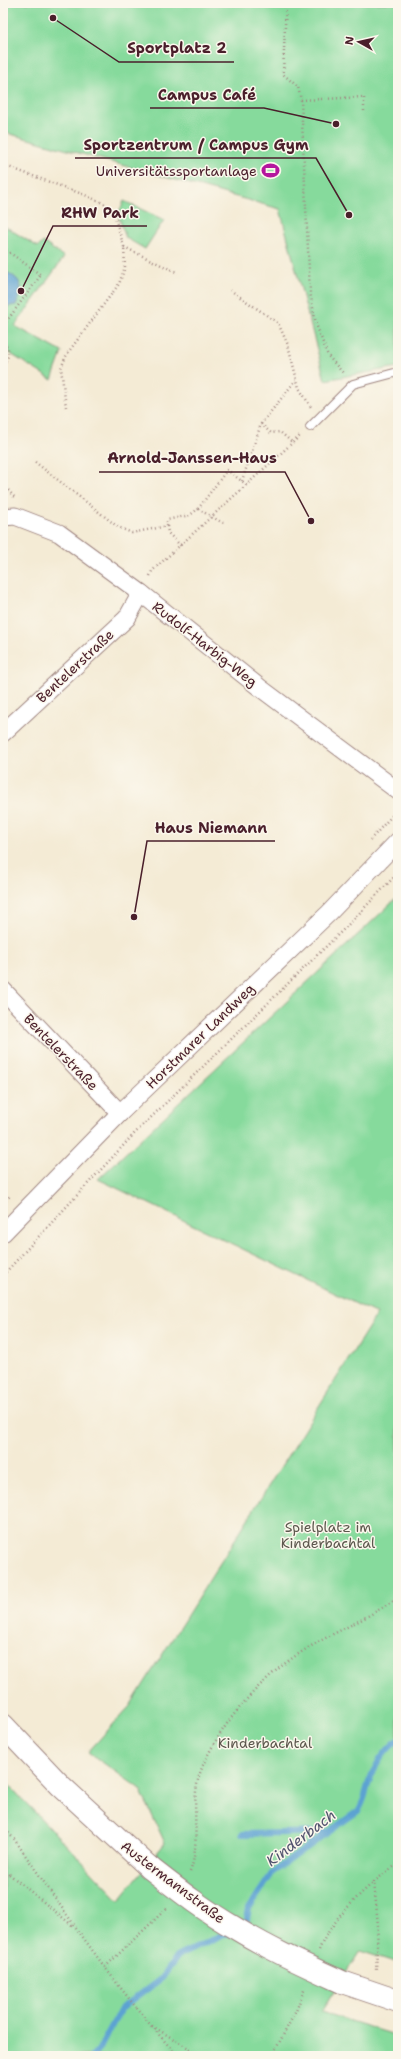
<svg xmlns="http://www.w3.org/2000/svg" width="401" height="2059" font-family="'Shantell Sans',sans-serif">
<rect width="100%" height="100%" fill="#fbf7ec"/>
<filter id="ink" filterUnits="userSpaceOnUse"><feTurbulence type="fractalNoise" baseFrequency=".025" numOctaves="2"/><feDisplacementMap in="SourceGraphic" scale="8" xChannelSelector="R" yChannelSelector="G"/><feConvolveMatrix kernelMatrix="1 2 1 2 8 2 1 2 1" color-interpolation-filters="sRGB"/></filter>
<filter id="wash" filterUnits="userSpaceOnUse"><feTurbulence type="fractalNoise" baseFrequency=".012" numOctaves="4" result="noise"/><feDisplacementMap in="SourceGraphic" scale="16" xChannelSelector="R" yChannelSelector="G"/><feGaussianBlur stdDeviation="0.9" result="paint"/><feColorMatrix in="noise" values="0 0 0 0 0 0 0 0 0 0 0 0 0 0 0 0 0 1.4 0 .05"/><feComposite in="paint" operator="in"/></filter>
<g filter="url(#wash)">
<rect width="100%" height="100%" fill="#f4ebd5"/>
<g fill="#86da9c" stroke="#687c64">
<polygon points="3,3 398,3 398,367 325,380 280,209 3,132"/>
<polygon points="124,201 164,220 145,249 126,238 118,215"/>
<polygon points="3,225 38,247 43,242 64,257 15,326 62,352 52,380 3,349"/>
<polygon points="398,897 398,1963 360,1951 321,2012 398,2036 398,2056 3,2056 3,1779 119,1900 165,1843 140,1789 88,1752 130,1706 377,1314 98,1179"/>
</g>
<path fill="#5ca2d2" stroke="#53607e" d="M3 270C22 280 25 285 16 305L3 307Z"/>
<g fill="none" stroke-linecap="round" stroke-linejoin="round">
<g stroke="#5ca2d2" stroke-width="6">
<polyline points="242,1834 326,1832"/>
<path d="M242 1929 246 1925 249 1908 273 1872 358 1811C365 1801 365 1793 369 1782 375 1765 384 1751 398 1740"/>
<polyline points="92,2056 101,2046 121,2009 162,1978 178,1956 224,1934 231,1933"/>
</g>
</g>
</g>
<g filter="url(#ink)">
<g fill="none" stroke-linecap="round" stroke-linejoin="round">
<defs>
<polyline id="lane" points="310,427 353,384 398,372"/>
<g id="street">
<polyline points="3,517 15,516 59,533 141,593 259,687 398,791"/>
<polyline points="3,733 127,618 141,593"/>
<polyline points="3,990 120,1113"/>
<polyline points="3,1233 120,1113 329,913 398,841"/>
</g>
<g id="secondary">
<polyline points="3,1725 61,1786 150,1868"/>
<polyline points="342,1982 398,2001"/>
</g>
</defs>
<use href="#lane" stroke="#9f8580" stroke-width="10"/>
<use href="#street" stroke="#9f8580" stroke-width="19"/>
<use href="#secondary" stroke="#9f8580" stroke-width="24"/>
<g stroke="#9f8580" stroke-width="2.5" stroke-dasharray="1 3" stroke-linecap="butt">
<polyline points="286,3 283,74 298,87 301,100 310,292 316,324 328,356 344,374"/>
<polyline points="301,100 364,97 364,114"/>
<polyline points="3,165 85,195 105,204 114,215 124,247 125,267 119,284 67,354 61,368 66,407"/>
<polyline points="124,247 176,272"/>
<polyline points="3,248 41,275 3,326"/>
<polyline points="230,290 278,323 288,345 299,388 311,407"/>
<polyline points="3,343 8,347 8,356 4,365"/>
<polyline points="261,424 271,433 280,432 293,443"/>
<polyline points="35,462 118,527 132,533 167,526 167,520 190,515 198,509 227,470 247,485"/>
<polyline points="242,481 261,424 296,380"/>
<polyline points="3,484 15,498"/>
<polyline points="198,509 223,523"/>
<polyline points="167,526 168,533 181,546"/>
<polyline points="150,576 152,571 301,435"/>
<polyline points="370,840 398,809"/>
<polyline points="3,1203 11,1195"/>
<polyline points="3,1275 135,1133 346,927 398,873"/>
<path d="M3 1827 14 1839C66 1913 116 1989 178 2056"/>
<polyline points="3,1869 73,1926"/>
<path d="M190 1872C202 1840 189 1805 200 1773 216 1729 260 1678 300 1653 332 1632 367 1620 398 1597"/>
<polyline points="374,1881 378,1925 376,1971"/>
<path d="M319 1950C331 1919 370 1882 398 1864"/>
<polyline points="105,1967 167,1908"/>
<polyline points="152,2026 202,2056"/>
<polyline points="272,2056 296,2011 305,1988"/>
</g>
<use href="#lane" stroke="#fff" stroke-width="8"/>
<use href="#street" stroke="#fff" stroke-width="17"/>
<use href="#secondary" stroke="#fff" stroke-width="22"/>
<defs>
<path id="secondary-bridge" d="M150 1868C177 1889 205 1911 235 1928 269 1949 305 1965 342 1982"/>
</defs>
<use href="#secondary-bridge" stroke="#9f8580" stroke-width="24" stroke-linecap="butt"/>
<use href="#secondary-bridge" stroke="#fff" stroke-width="22"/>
</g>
</g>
<defs>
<symbol id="stadium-bare" viewBox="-9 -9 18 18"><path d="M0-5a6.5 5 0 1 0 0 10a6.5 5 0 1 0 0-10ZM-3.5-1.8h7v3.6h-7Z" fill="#b5179e" stroke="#fbf7ec" stroke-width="2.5" paint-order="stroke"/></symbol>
</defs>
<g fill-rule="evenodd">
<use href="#stadium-bare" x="258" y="158" width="25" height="25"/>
</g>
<g text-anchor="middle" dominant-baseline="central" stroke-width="3" stroke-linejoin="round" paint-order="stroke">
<g font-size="14" fill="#4a1f2b" stroke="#fbf7ec" text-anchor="end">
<text x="257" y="171">Universitätssportanlage</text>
</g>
<g font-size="14" fill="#4a1f2b" stroke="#fbf7ec">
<text transform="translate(205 644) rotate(38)">Rudolf-Harbig-Weg</text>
<text transform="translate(75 666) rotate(-43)">Bentelerstraße</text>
<text transform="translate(200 1036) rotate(-44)">Horstmarer Landweg</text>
<text transform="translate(61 1052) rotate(46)">Bentelerstraße</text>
<text transform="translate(173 1882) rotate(37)">Austermannstraße</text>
</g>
<g font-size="14" fill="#5c574d" stroke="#fbf7ec">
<text x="328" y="1527">Spielplatz im<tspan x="328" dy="16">Kinderbachtal</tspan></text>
<text x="265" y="1743">Kinderbachtal</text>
</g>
<g font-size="15" font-style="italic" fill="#51536e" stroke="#fbf7ec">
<text transform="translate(301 1838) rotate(-37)">Kinderbach</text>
</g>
</g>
<path fill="none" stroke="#4a1f2b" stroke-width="1.5" d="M53 18L119 62H234M336 124L264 108H150M349 215L316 158H75M21 291L53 226H147M311 521L285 472H99M134 917L147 841H275"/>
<g fill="#4a1f2b" stroke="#fbf7ec" stroke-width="1.5">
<circle cx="53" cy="18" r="4"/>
<circle cx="336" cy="124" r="4"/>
<circle cx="349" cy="215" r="4"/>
<circle cx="21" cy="291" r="4"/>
<circle cx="311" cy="521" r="4"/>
<circle cx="134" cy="917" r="4"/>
</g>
<g font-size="15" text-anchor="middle" font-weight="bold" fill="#4a1f2b" stroke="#fbf7ec" stroke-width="3" stroke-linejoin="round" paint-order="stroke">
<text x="177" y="53">Sportplatz 2</text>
<text x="207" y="100">Campus Café</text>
<text x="196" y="150">Sportzentrum / Campus Gym</text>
<text x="100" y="218">RHW Park</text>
<text x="192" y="463">Arnold-Janssen-Haus</text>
<text x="211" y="833">Haus Niemann</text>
</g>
<rect width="401" height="2059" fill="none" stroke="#fbf7ec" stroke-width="16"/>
<g transform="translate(359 42) rotate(278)" stroke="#fbf7ec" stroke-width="3" paint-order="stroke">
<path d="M0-3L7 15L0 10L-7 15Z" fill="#4a1f2b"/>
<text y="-6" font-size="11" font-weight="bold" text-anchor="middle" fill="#4a1f2b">N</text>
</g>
</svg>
